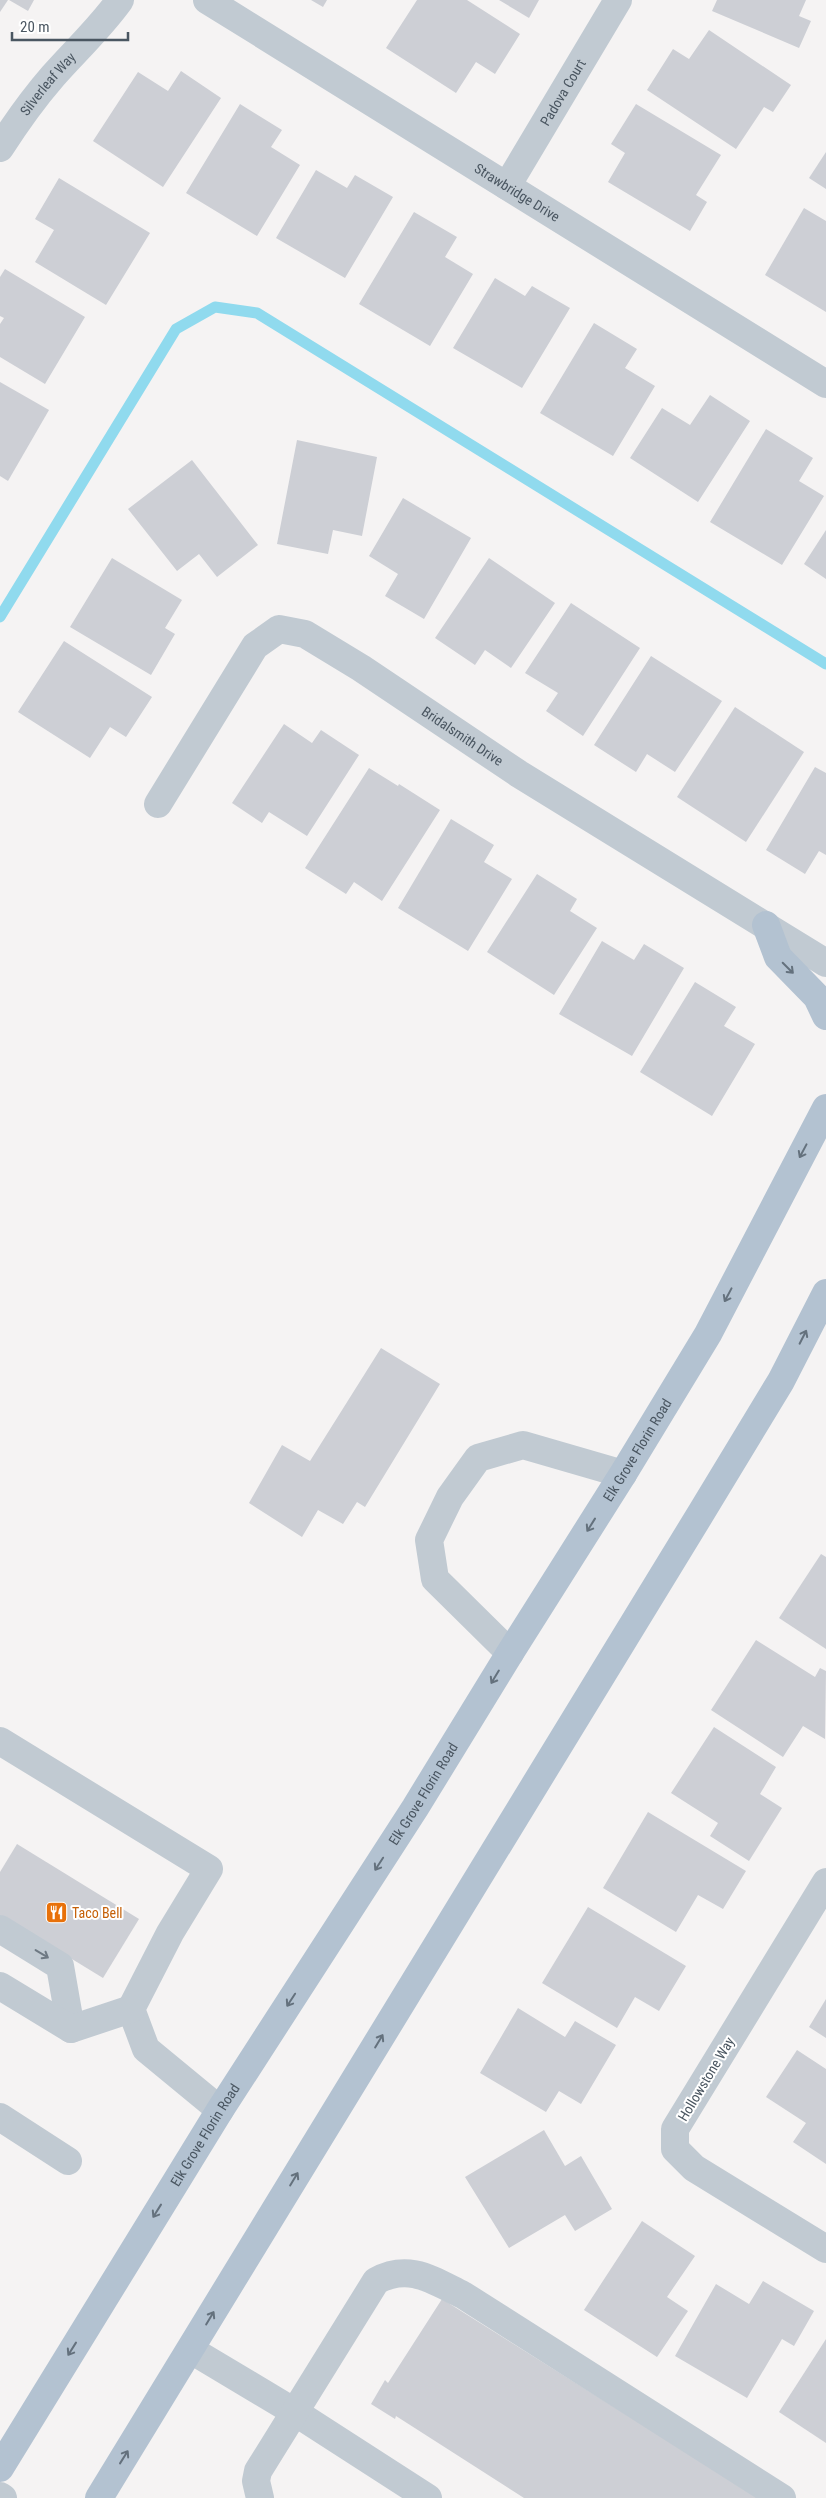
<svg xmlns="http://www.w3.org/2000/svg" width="826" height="2498" font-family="'Roboto Condensed',sans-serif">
<rect width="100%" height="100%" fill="#f5f3f3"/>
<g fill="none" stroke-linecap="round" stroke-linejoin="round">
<polyline stroke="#90daee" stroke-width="11" points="0,617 176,329 215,307 257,313 826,664"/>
</g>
<g fill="#cdcfd5">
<polygon points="0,0 8,0 0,12"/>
<polygon points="9,0 34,0 28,11"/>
<polygon points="311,0 327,0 323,7"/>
<polygon points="417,0 467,0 520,34 495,74 476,62 456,93 386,48"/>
<polygon points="499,0 539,0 529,18"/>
<polygon points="717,0 806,0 799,16 811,21 799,48 712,11"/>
<polygon points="709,30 791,85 773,112 764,107 736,149 647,90 673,49 689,59"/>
<polygon points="181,71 221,98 163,187 93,141 138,72 168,91"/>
<polygon points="240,104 282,130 271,147 300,165 257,236 186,193"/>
<polygon points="636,104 721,155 696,195 707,202 690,231 608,182 625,153 611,144"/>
<polygon points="826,152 826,189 809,178"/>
<polygon points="316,170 347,188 355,175 393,197 345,278 276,238"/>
<polygon points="59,178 150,233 106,305 35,262 54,230 35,219"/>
<polygon points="804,208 826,221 826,312 765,275"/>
<polygon points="414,212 457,237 445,257 473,274 430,346 359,304"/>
<polygon points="5,269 85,317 45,384 0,357 0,324 4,318 0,316 0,277"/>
<polygon points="495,278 525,296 532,286 570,308 522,388 453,348"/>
<polygon points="594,323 637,349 625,368 655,386 613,456 540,413"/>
<polygon points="0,382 49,410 8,481 0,476"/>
<polygon points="710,395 750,421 698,502 630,458 662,408 690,425"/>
<polygon points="766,429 813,458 799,481 824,496 782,565 710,522"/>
<polygon points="297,440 377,457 362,536 333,530 328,554 277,544"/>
<polygon points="192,460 258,545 217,577 199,554 177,571 128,509"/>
<polygon points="403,498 471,538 424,619 385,596 398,574 369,556"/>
<polygon points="826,530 826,579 804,564"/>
<polygon points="112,558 182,600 165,628 175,634 151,675 70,627"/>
<polygon points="489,558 555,603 511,668 485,650 475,665 435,638"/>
<polygon points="571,603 640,648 583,736 546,711 558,693 525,673"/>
<polygon points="64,641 152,697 126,737 110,727 90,758 18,712"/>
<polygon points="651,656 722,701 675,772 647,754 636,772 594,745"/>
<polygon points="735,707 804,752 746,842 677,797"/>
<polygon points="284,724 312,743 321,730 359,755 307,836 269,812 262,823 232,803"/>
<polygon points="815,767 826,773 826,855 819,851 805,874 766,850"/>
<polygon points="369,768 398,786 399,784 440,810 382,901 354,882 346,894 305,868"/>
<polygon points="451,819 494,845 484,862 512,879 468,951 398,908"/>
<polygon points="537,874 577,899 570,911 597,928 554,995 487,952"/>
<polygon points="602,941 634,960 644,944 684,968 632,1056 559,1014"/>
<polygon points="695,982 736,1007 724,1026 755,1044 712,1116 640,1072"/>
<polygon points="381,1348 440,1384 365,1507 357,1502 343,1524 318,1510 302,1537 249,1503 282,1445 310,1461"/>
<polygon points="821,1554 826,1557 826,1649 779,1618"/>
<polygon points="756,1640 815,1677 820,1668 826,1671 825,1739 803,1726 783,1757 711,1710"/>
<polygon points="714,1727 776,1767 760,1794 782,1808 749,1861 710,1836 718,1823 671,1793"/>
<polygon points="648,1812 746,1871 723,1909 698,1895 676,1932 603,1888"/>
<polygon points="17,1844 139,1919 103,1978 0,1915 0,1872"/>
<polygon points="588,1907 686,1966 659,2011 635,1997 617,2028 542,1983"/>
<polygon points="826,1999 826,2038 809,2027"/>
<polygon points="518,2008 565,2037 575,2021 616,2045 581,2104 559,2091 546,2112 480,2073"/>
<polygon points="797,2050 826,2069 826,2164 793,2142 806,2123 766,2097"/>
<polygon points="544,2130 565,2166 581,2156 612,2209 575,2231 565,2215 509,2248 465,2177"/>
<polygon points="642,2221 695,2256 667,2297 688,2311 657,2357 584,2310"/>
<polygon points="763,2281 814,2311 794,2346 782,2339 747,2398 675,2356 716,2284 749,2304"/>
<polygon points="442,2299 759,2498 524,2498 396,2416 395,2419 371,2404 385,2380 388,2383"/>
<polygon points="826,2339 826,2443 779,2412"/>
</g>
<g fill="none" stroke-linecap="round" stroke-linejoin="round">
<g stroke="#c1cad2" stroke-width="28">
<path id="s1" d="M207 0 826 384"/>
<path id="s2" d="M0 148C16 123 33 99 53 76 75 51 100 28 120 0"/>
<path id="s3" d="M507 186 618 0"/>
<path id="s4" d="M158 804 255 646 279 629 305 634 361 668 519 774 826 963"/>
<polyline points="510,1653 435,1579 429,1540 450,1497 478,1458 523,1445 623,1474"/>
<polyline points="0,1741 209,1869 170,1933 131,2009 146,2049 220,2110"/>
<polyline points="826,1882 675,2129 675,2149 694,2168 826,2249"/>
<polyline points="0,1929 60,1966 71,2029"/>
<polyline points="0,1986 71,2029 131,2009"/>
<polyline points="0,2117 68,2161"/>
<polyline points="191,2350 293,2411 428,2498"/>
<polyline points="0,2496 3,2498"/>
<path d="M260 2498 256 2481 258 2471 376 2281C409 2263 432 2280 463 2295L782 2498"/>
</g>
<g stroke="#b3c2d1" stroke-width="28">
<polyline points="766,925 778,957 817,997 826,1016"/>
<path id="s5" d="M0 2468 220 2110 415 1808 510 1653 623 1474 708 1334 826 1108"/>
<polyline points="99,2498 701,1513 781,1381 826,1293"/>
</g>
</g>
<defs><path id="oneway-shaft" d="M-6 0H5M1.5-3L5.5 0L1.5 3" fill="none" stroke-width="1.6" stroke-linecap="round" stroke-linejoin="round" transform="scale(1.25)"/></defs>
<g stroke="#64717d">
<use href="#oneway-shaft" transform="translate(788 968) rotate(45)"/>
<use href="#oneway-shaft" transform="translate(803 1151) rotate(118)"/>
<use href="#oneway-shaft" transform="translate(728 1295) rotate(118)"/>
<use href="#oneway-shaft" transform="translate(803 1337) rotate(-63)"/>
<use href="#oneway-shaft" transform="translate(591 1525) rotate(122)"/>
<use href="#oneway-shaft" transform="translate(495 1677) rotate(121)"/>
<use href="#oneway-shaft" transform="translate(379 1864) rotate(123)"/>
<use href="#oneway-shaft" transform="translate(291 2000) rotate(123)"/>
<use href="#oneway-shaft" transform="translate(379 2041) rotate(-59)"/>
<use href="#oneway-shaft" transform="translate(294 2179) rotate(-59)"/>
<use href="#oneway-shaft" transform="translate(157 2211) rotate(122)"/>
<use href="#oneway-shaft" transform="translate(210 2318) rotate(-59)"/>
<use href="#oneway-shaft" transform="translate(72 2349) rotate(122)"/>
<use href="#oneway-shaft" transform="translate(124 2457) rotate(-58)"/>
</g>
<use stroke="#6e7983" href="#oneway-shaft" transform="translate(42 1954) rotate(31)"/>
<defs>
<symbol id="restaurant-square" viewBox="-11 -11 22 22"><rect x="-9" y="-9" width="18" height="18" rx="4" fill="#e8710a" stroke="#fff"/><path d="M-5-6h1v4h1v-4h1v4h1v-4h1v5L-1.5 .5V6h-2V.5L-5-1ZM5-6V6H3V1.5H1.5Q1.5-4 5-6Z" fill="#fff"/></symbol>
</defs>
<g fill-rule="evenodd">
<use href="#restaurant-square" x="44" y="1900" width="25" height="25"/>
</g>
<g text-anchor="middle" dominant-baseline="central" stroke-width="4" stroke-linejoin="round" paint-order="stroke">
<g font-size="14" fill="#4a5661" stroke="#fff">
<text stroke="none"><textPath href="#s2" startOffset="80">Silverleaf Way</textPath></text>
<text stroke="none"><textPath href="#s3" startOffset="109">Padova Court</textPath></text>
<text stroke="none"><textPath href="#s1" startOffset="365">Strawbridge Drive</textPath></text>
<text stroke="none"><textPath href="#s4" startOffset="429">Bridalsmith Drive</textPath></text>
<text stroke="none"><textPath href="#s5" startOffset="1201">Elk Grove Florin Road</textPath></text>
<text stroke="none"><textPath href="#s5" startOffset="796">Elk Grove Florin Road</textPath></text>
<text transform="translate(706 2079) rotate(-59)">Hollowstone Way</text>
<text stroke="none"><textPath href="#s5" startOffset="391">Elk Grove Florin Road</textPath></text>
</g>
<g font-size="14" fill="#c56008" stroke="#fff" text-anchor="start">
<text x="72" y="1913">Taco Bell</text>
</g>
</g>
<path d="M12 32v8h116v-8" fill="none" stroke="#4a5661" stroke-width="2.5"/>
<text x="20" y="32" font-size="15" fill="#4a5661" stroke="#ffffff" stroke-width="4" paint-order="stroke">20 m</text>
</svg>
